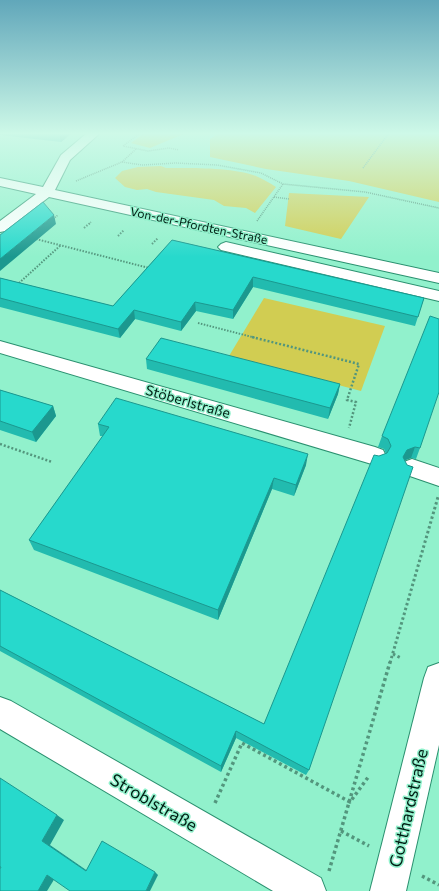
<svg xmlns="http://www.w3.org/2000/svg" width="439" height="891" font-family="Commissioner,sans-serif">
<rect width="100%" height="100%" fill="#91f1cc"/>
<g fill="#d1cd52">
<polygon points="139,133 186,133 150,148 131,143 143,134"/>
<polygon points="219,133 439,133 439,202 349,181 266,169 210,157 210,139"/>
<path d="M161 166 166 168C192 168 232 167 256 176 263 179 270 183 276 187L255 213 246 208 224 206 214 200 156 192 147 189 137 190 125 187 115 178 122 171 138 167Z"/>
<polygon points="289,193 369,197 341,239 285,226"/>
<polygon points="264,298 385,326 361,391 229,356"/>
</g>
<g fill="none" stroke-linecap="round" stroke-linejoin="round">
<defs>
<g id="minor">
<polygon points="87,133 100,133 70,160 55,190 439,273 439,283 49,197 5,231 0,232 0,221 36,194 0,186 0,178 43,187 61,155"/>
<polygon points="226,242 439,291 439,301 221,250 218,247 221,244"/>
<polygon points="0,341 375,447 383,450 386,456 383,462 375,465 0,353"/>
<polygon points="412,459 439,468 439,486 404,474 401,468 404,462"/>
<polygon points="439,663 439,745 406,891 370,891 424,678 428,667"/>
<polygon points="0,697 11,701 321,878 326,891 273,891 0,729"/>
</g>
</defs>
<use href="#minor" stroke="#2a906f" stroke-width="2"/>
<g stroke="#53967d" stroke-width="1.5" stroke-dasharray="1 1" stroke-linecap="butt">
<polyline points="134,133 139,134 123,146 148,151 169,148 179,150"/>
<polyline points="204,133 211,133"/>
<polyline points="122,162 136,149"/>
<polyline points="363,168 389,133"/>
<polyline points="76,181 122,162 142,165 176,163 217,165 261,173 283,184 365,192 439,208"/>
<polyline points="274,197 289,199"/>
<polyline points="52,220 58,215"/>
<polyline points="257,221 283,184"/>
<polyline points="89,224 91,222"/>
</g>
<g stroke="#53967d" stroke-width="2" stroke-dasharray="1.5 1.5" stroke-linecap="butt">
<polyline points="84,228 90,223"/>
<polyline points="118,236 124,230"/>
<polyline points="36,239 149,268"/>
<polyline points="152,244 158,238"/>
<polyline points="19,283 61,245"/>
<polyline points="198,323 256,338"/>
</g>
<g stroke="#53967d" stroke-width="2.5" stroke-dasharray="2 2" stroke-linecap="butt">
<polyline points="252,337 359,364 347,400 356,402 349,428"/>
<polyline points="0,444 52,462"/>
</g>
<g stroke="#53967d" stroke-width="3" stroke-dasharray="2.5 2.5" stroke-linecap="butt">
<polyline points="393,654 401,658"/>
<polyline points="390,663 438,497"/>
</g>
<g stroke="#53967d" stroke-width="3.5" stroke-dasharray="3 3" stroke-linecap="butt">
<polyline points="215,803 242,743 350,802 369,776"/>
<polyline points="341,831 369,846"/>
<polyline points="329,871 390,662"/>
<polyline points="422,876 439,885"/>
</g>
<use href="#minor" fill="#fff" fill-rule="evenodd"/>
</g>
<g fill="#22bbaf">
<polygon points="0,133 72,133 61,142 0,135"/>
<polygon points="172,240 424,298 415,326 253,287 233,319 196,311 181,331 135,319 120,338 0,307 0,278 113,306"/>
<polygon points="146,359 340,384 338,394 328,419 147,369"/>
<polygon points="0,390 53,406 56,416 36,442 0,430"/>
<polygon points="98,424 306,465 294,496 272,489 218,620 34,550 29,540 103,436 100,436"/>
<polygon points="382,436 420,448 416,459 411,458 405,460 309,770 306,775 236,738 221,772 0,651 0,590 264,724 379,456 386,454 384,449 378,447"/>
</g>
<g fill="#1b988f">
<polygon points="59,133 72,133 61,142"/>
<polygon points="54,215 56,224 0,271 0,259"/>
<polygon points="253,277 253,287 233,319 233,310"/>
<polygon points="195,302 196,311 181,331 181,322"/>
<polygon points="134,310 135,319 120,338 118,329"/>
<polygon points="340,384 338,394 328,419 330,408"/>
<polygon points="53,406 56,416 36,442 32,432"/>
<polygon points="415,447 411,458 403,461 403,457 407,450"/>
<polygon points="308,454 306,465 294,496 296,485"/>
<polygon points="274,478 272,489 218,620 218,610"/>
<polygon points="236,731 236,738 221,772 221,766"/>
<polygon points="57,815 64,820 50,845 92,874 86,871 42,841"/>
<polygon points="155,872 158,875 150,891 146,891"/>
<polygon points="47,875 55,878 47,891 38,891"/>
</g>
<g fill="#27d9cc" stroke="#1b988f">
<polygon points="43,202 54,215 0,259 0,235"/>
<polygon points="172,240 424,298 418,317 253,277 233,310 195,302 181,322 134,310 118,329 0,298 0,278 113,306"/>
<polygon points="430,316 439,319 439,392 420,448 415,447 407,450 403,457 407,465 413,467 309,770 236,731 221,766 0,646 0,590 264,724 374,455 379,456 387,453 391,446 388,439 382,436"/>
<polygon points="161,338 340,384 330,408 146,359"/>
<polygon points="0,390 53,406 32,432 0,421"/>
<polygon points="116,398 308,454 296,485 274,478 218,610 29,540 109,427 98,424"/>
<polygon points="0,778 57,815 42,841 86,871 102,841 155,872 146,891 70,891 47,875 38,891 0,891 0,869 1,867 0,867"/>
</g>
<linearGradient id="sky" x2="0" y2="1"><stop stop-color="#61a7ba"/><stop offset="0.52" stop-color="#cef9e8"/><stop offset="1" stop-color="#cef9e8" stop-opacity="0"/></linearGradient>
<rect width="439" height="257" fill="url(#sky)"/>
<g text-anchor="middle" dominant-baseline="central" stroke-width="3" stroke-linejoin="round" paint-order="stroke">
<g font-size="12" fill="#001d13" stroke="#91f1cc">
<text transform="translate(199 225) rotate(12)">Von-der-Pfordten-Straße</text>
</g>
<g font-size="14" fill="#001d13" stroke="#91f1cc">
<text transform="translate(188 401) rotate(16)">Stöberlstraße</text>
</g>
<g font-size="17" fill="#001d13" stroke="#91f1cc">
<text transform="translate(154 802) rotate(30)">Stroblstraße</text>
<text transform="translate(408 808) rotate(-77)">Gotthardstraße</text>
</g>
</g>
</svg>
